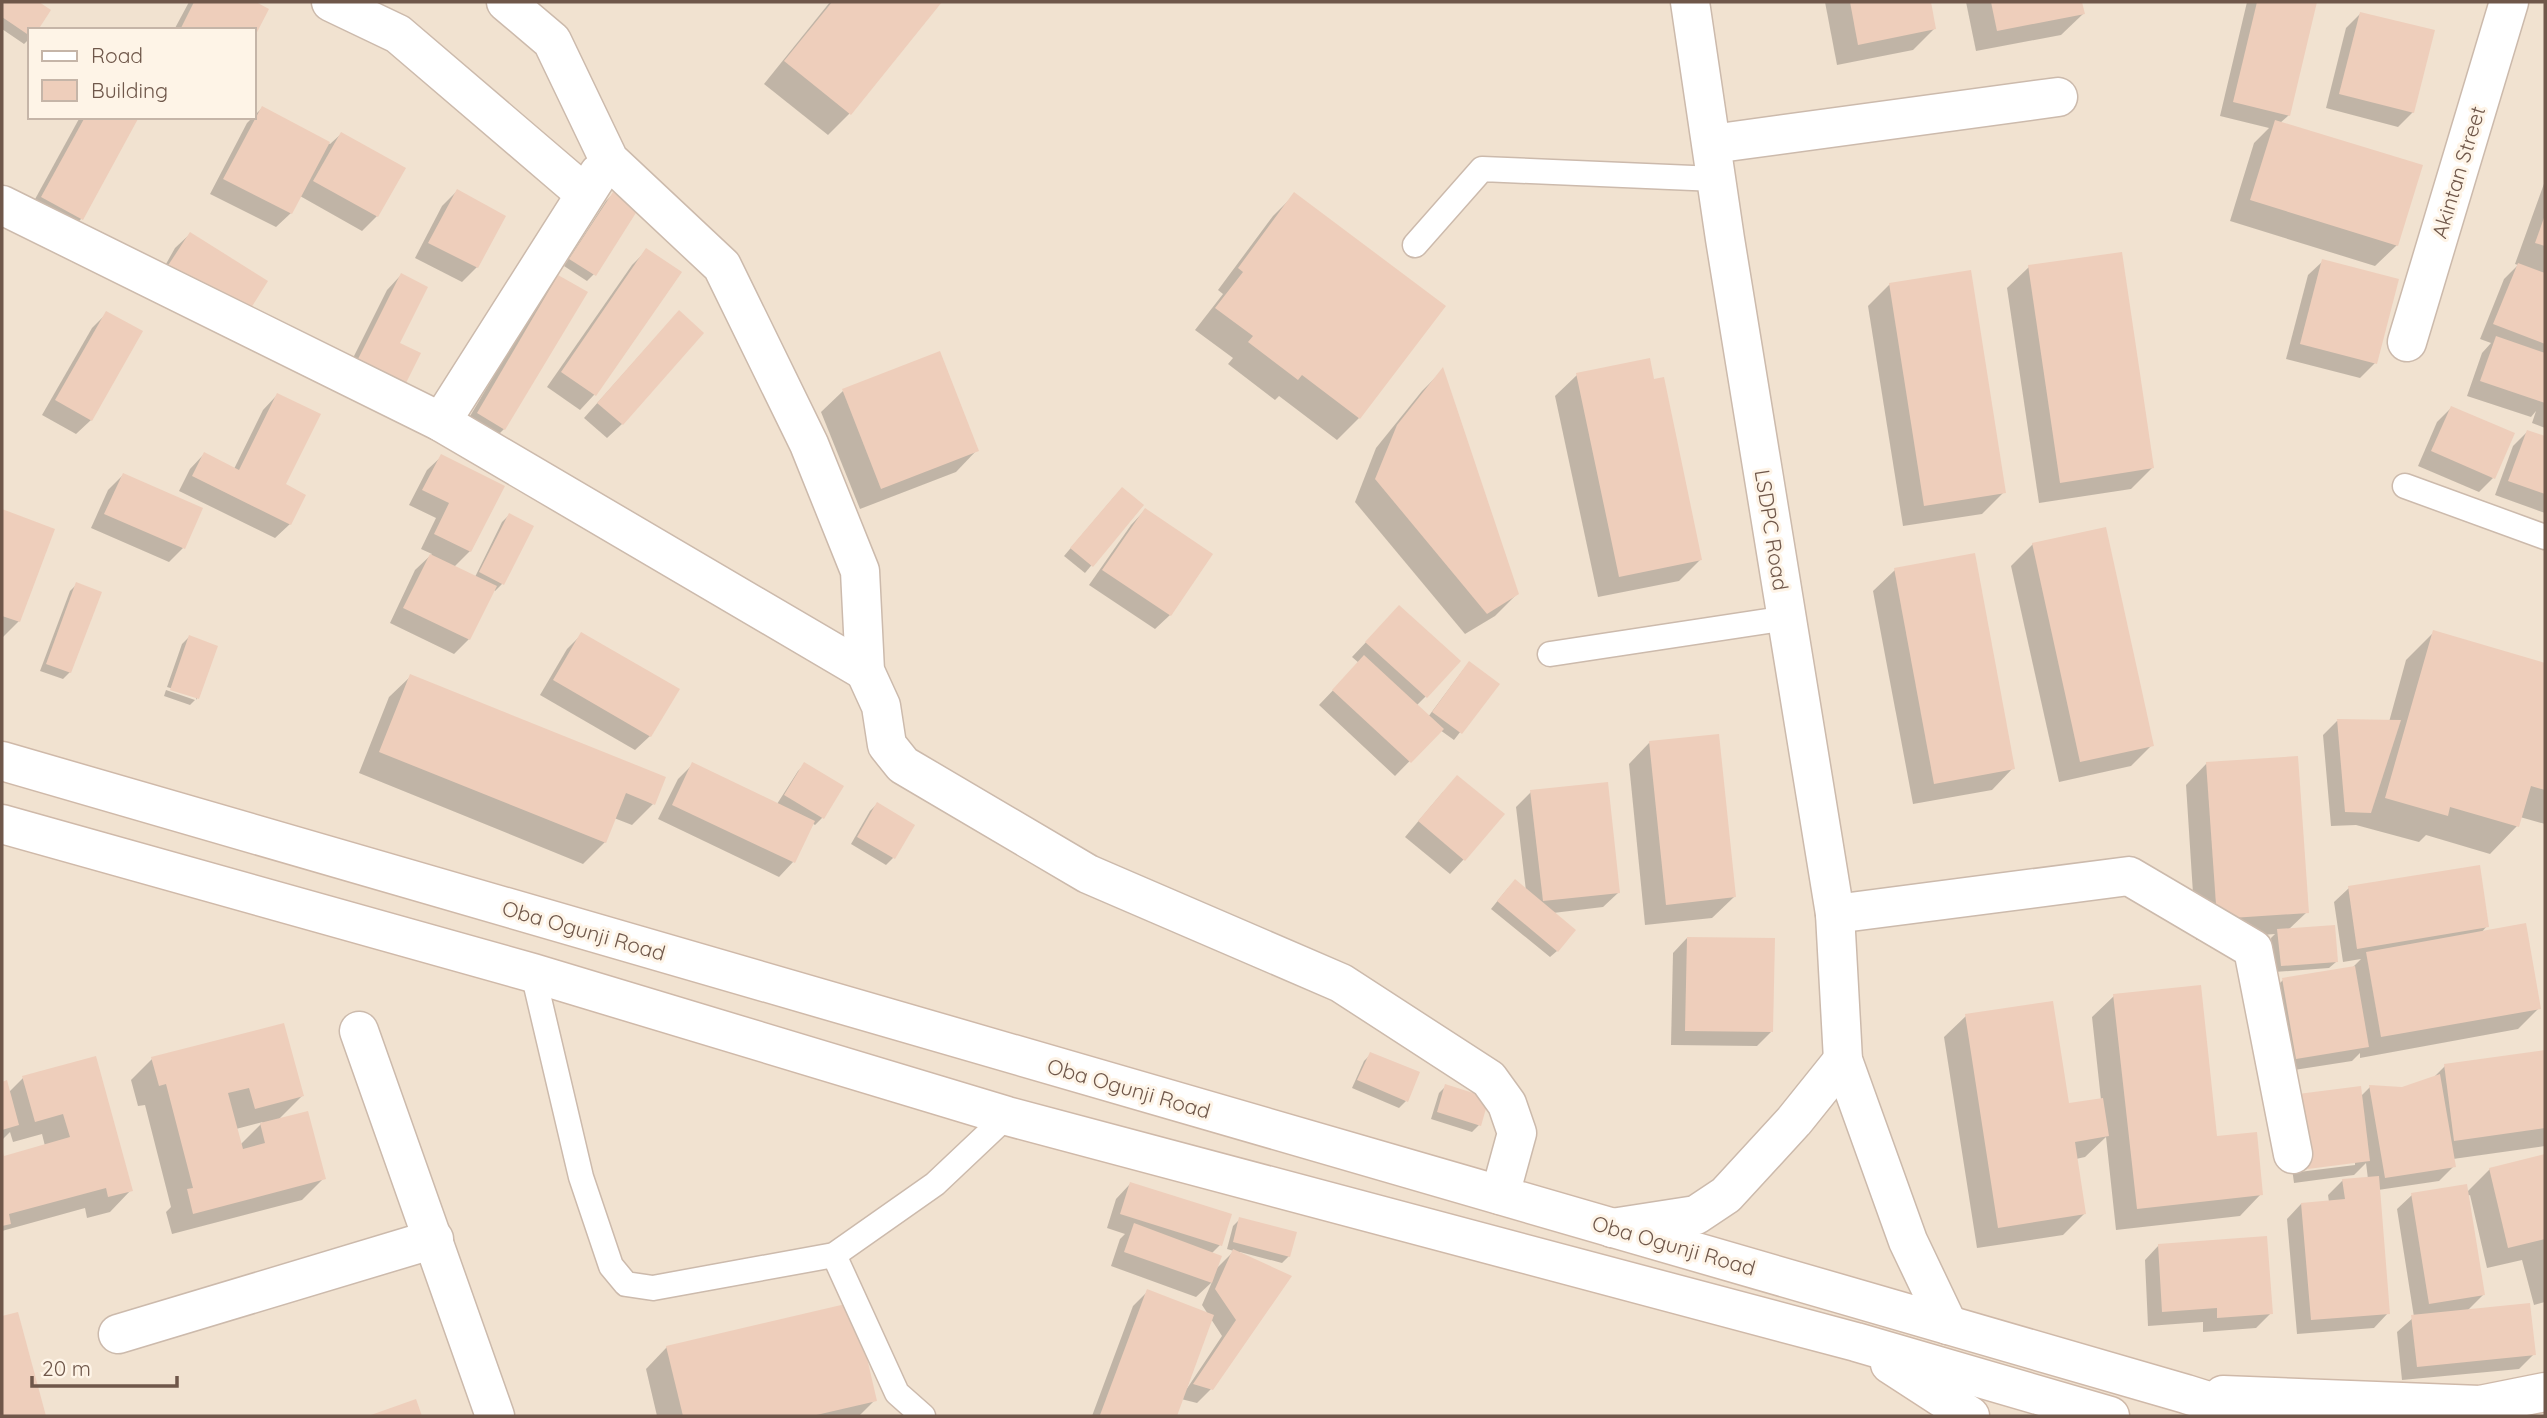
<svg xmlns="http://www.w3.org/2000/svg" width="2547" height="1418" font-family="Quicksand,sans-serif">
<rect width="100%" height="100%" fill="#faf0e1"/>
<path fill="#f1e2d0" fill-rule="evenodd" d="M2 2H2545V1416H2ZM30 30H254V117H30Z"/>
<g fill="#0003" fill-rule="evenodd">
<polygon points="2,2 36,2 49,11 30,30 30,38 24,44 2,29"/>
<polygon points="189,2 252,2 266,9 254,34 254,30 174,30"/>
<polygon points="830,2 940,2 849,114 828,135 764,84"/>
<polygon points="1825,2 1929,2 1934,29 1913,50 1837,65"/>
<polygon points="1966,2 2081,2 2083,14 2061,35 1976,51"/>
<polygon points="2247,2 2315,2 2289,115 2280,123 2397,245 2375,266 2230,221 2254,143 2269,128 2220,116"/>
<polygon points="2360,14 2413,112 2398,127 2326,108 2346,28"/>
<polygon points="262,108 330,144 341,134 377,216 362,231 300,196 291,213 276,227 210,194 247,123"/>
<polygon points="80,117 137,117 81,219 67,234 28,212"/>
<polygon points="2545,181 2545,428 2532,423 2536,411 2531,417 2467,396 2482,353 2491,343 2480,339 2504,279 2518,265 2515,264"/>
<polygon points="457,191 477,267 462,282 415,258 442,206"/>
<polygon points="613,194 594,274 587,281 564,266 606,201"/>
<polygon points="1294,195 1444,306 1359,418 1337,440 1279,396 1275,400 1228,364 1233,358 1195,330 1223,294 1218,290 1273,216"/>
<polygon points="190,234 243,313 166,264 175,248"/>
<polygon points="646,251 680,273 594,395 580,410 547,387 632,265"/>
<polygon points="2323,261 2375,363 2360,378 2286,359 2308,275"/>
<polygon points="2029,267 2152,468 2131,489 2039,503 2007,288"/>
<polygon points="401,275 398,344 341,382 387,290"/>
<polygon points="558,277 504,429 490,443 463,428 544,291"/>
<polygon points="1890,284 2004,492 1982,514 1903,526 1868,306"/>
<polygon points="106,314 91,420 76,434 42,415 92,328"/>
<polygon points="665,327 622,424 607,438 584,418"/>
<polygon points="1442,371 1517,594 1495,616 1465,634 1355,502 1376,448 1422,391"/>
<polygon points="1577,375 1700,560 1679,581 1598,597 1555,396"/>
<polygon points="843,391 977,450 956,472 860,509 821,412"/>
<polygon points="277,395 283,485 290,524 275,538 179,491 190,469 204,454 234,469 263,410"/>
<polygon points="2451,408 2493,478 2479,492 2418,466 2437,422"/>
<polygon points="2527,432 2545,438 2545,513 2495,495 2513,446"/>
<polygon points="442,456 470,551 454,567 475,577 502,522 509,515 502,584 495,591 493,589 469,639 454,654 390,623 415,570 432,554 421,549 436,518 409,505 427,470"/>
<polygon points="123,475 183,548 169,562 91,528 108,490"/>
<polygon points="1115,496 1142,505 1085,573 1064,556"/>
<polygon points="1145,510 1170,615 1155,629 1089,585 1131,525"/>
<polygon points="2,511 52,530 19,621 2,638"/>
<polygon points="2033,544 2152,745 2131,766 2059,782 2011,566"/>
<polygon points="1895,570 2013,768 1992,790 1913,804 1873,591"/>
<polygon points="77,584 70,672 63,679 40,671 70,591"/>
<polygon points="1385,622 1426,696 1416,706 1428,717 1463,670 1497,684 1454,740 1440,730 1395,776 1319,705 1359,663 1352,657"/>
<polygon points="2434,632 2545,664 2545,824 2520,817 2517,826 2490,854 2426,835 2419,842 2356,825 2331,826 2323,735 2337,721 2389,722 2406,660"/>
<polygon points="582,634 650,736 635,750 540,695 567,649"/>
<polygon points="189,637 197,698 196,700 196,696 167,687 182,644"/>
<polygon points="411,676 653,804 632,825 614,818 605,842 583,864 359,773 389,697"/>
<polygon points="166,690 195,700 190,705 164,696"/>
<polygon points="1650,742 1734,897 1712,918 1645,925 1629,764"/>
<polygon points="2207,763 2307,912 2288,930 2336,962 2329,968 2274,972 2271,938 2275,934 2196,940 2186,785"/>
<polygon points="693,764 777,804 798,771 805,764 842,786 822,818 815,825 812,823 793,862 779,877 658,819 678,779"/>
<polygon points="1443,792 1464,859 1450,874 1405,837"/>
<polygon points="1531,792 1618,893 1603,907 1553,913 1557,951 1550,957 1491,909 1508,888 1526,891 1516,807"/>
<polygon points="877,804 893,858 886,865 851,844 870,811"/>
<polygon points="2349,888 2487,926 2481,933 2539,1008 2518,1029 2360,1058 2360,1053 2352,1061 2282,1072 2269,994 2283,980 2352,968 2361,959 2343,962 2334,902"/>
<polygon points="1687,938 1771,1032 1757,1046 1671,1045 1673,953"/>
<polygon points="2114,996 2216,1138 2261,1194 2240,1216 2116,1230 2106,1137 2085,1157 2076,1159 2085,1213 2063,1235 1977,1248 1944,1037 1966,1016 2067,1105 2101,1100 2092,1017"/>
<path d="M2545 1052V1146L2453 1159 2454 1166 2439 1181 2378 1190 2388 1313 2374 1328 2297 1334 2287 1219 2301 1204 2329 1202 2328 1195 2343 1180 2368 1179 2366 1163 2354 1175 2294 1183 2284 1110 2360 1097 2370 1087 2402 1089 2432 1079 2445 1066ZM2355 1161V1165L2299 1172V1169Z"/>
<polygon points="1371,1054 1406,1101 1399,1108 1352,1088 1364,1061"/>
<polygon points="95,1059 131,1190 110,1212 87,1218 85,1208 2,1231 2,1153 3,1158 45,1146 42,1134 13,1142 10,1132 2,1140 2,1084 6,1083 9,1092 23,1078"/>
<path d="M152 1059 302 1096 278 1120 324 1178 302 1200 172 1234 166 1212 171 1207 145 1105 138 1106 131 1080ZM263 1122 240 1145 236 1129Z"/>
<polygon points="1446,1086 1479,1125 1472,1132 1431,1119 1439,1093"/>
<polygon points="2545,1155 2545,1302 2534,1305 2522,1260 2487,1268 2470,1195 2467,1196 2483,1295 2467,1311 2534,1354 2519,1369 2402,1380 2397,1332 2414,1317 2397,1209 2412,1195 2466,1193 2490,1169"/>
<path d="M1130 1184 1220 1245 1212 1253 1216 1269 1234 1251 1227 1249 1233 1226 1240 1219 1289 1256 1282 1263 1240 1252 1239 1254 1289 1277 1211 1389 1197 1403 1181 1399 1175 1416H1092L1133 1306 1148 1291 1208 1314 1202 1305 1212 1282 1196 1297 1111 1266 1120 1239 1125 1234 1107 1228 1116 1199ZM1211 1319 1222 1336 1186 1390Z"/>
<polygon points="2159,1245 2271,1313 2256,1328 2203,1332 2203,1322 2148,1326 2145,1260"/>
<polygon points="17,1314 44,1416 2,1416 2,1318"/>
<polygon points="667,1347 875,1400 859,1416 657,1416 646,1369"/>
</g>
<g fill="#eecebb">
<polygon points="2,2 39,2 51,10 38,30 30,30 30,36 2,17"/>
<polygon points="194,2 256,2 269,9 254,38 254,30 180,30"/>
<polygon points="832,2 942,2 851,115 784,61"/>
<polygon points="1850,2 1931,2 1936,29 1858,45"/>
<polygon points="1991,2 2082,2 2085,14 1997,31"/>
<polygon points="2257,2 2317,2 2290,116 2233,102"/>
<polygon points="2360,12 2435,30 2414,113 2339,94"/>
<polygon points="262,106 330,142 292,214 223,179"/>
<polygon points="85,117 139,117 83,220 41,197"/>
<polygon points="2275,120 2423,165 2398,246 2250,200"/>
<polygon points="341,132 406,168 378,217 313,181"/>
<polygon points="457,189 506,216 478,268 428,243"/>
<polygon points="613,192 639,208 596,276 569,259"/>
<polygon points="1294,192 1446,306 1360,419 1302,375 1298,380 1248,342 1253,336 1215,308 1243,272 1238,268"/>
<polygon points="2545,215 2545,246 2535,243"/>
<polygon points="190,232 268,281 246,316 167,267"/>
<polygon points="646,248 682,272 596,396 561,372"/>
<polygon points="2122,252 2154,468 2060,483 2028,265"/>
<polygon points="2322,259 2399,279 2377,364 2300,344"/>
<polygon points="2518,263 2545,273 2545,344 2493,324"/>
<polygon points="1971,270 2006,493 1924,506 1889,283"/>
<polygon points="401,273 428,287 400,343 421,353 402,391 354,367"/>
<polygon points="558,275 588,292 505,430 477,413"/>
<polygon points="679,310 704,333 623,425 597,403"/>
<polygon points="106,311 143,331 92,421 55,400"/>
<polygon points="2496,336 2545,353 2545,403 2480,381"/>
<polygon points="940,351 979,451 881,489 842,389"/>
<polygon points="1650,358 1654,379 1664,377 1702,560 1619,577 1576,373"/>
<polygon points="1443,367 1519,594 1487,614 1375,479 1397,425"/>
<polygon points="277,393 321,414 286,484 306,495 291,525 192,476 204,452 239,470"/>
<polygon points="2451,406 2515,433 2495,479 2431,451"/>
<polygon points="2527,430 2545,436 2545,494 2508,481"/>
<polygon points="441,454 505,486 471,552 434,534 449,503 422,490"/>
<polygon points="123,473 203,508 185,549 104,514"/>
<polygon points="1122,487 1144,505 1093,567 1070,548"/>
<polygon points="1145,508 1213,554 1171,616 1102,570"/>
<polygon points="2,509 55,529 20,622 2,616"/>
<polygon points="509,513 534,526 504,585 479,572"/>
<polygon points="2106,527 2154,746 2080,762 2032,543"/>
<polygon points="1975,553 2015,769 1934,784 1894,568"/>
<polygon points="430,554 497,586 470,640 403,608"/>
<polygon points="76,582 102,592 71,673 46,664"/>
<polygon points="1399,605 1461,661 1427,698 1365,642"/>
<polygon points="2433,630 2545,663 2545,790 2531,786 2519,827 2450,807 2448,816 2385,798"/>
<polygon points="581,632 680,689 651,737 553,680"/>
<polygon points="189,635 218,646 199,699 170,690"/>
<polygon points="1364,655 1444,729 1411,763 1332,690"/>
<polygon points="1469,661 1500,684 1462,734 1432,712"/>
<polygon points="410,674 666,777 655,805 626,793 606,843 379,752"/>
<polygon points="2337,719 2401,720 2371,813 2345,812"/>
<polygon points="1719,734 1736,897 1666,905 1649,741"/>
<polygon points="2298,756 2309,913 2217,919 2206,762"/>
<polygon points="692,762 815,821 795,863 672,805"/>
<polygon points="804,762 844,786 824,819 784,795"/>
<polygon points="1457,775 1505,814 1465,861 1418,821"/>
<polygon points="1608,782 1620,893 1543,901 1530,790"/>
<polygon points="877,802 915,825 895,859 857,837"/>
<polygon points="2480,865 2489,927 2357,949 2348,886"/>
<polygon points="1515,879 1576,930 1558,952 1497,901"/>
<polygon points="2526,923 2541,1009 2381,1037 2366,952"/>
<polygon points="2335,925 2338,962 2281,966 2277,929"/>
<polygon points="1687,937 1775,938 1773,1032 1685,1031"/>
<polygon points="2355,966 2369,1047 2296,1059 2282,978"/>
<polygon points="2201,985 2217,1136 2257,1132 2263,1195 2137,1209 2113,994"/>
<polygon points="2053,1001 2069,1103 2103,1098 2109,1136 2075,1142 2086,1214 1998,1228 1965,1014"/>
<polygon points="284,1023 304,1096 255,1109 249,1088 228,1093 243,1149 265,1143 260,1123 308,1111 326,1179 193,1214 187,1189 193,1188 166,1084 159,1086 151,1057"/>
<polygon points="2545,1050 2545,1128 2454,1141 2444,1064"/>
<polygon points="1370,1052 1420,1072 1408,1102 1357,1080"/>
<polygon points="96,1056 133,1191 108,1197 106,1188 9,1214 11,1224 2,1226 2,1149 4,1156 70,1137 63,1114 35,1122 22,1076"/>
<polygon points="2440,1074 2456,1167 2385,1178 2369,1085 2402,1087"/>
<polygon points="7,1080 19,1125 2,1130 2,1082"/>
<polygon points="1445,1084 1489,1098 1481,1126 1437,1112"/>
<polygon points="2361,1086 2370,1161 2308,1169 2298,1094"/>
<polygon points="2545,1154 2545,1239 2508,1248 2489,1168"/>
<polygon points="2379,1176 2390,1314 2311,1320 2301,1203 2345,1199 2342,1179"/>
<polygon points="1130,1182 1232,1214 1222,1246 1120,1214"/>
<polygon points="2467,1184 2485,1295 2429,1304 2411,1193"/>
<polygon points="1239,1217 1297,1232 1290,1257 1233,1242"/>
<polygon points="1134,1223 1222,1256 1212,1283 1124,1252"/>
<polygon points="2267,1236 2273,1314 2217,1318 2217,1308 2162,1312 2158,1244"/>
<polygon points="1233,1249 1292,1276 1213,1390 1193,1384 1236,1320 1215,1289"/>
<polygon points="1147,1289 1214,1315 1177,1416 1105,1416 1100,1415"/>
<polygon points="854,1302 877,1401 812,1416 683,1416 666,1346"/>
<polygon points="2530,1303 2536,1355 2417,1367 2411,1315"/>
<polygon points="18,1312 46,1416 2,1416 2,1316"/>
<polygon points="416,1399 422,1416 368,1416"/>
</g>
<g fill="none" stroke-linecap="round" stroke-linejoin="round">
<defs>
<g id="service">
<polyline points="1415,245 1482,169 1716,179"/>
<polyline points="2405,486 2545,537"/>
<polyline points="1550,654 1787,618"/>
<polyline points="533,973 581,1177 611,1266 626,1284 653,1288 834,1255 935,1184 1007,1116"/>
<polyline points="834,1255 897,1393 923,1416"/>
</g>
<g id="minor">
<polyline points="331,2 398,34 585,194"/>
<polyline points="506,2 552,41 609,160 722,266 809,444 860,571 865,671 881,706 887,745 903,765 1088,874 1341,983 1489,1079 1507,1104 1517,1133 1500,1195"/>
<polyline points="1690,2 1725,239 1835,914 1843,1060 1908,1241 1948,1325"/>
<polyline points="1712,144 2058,97"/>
<polyline points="2,205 441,422 865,671"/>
<polyline points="2407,342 2509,2"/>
<polyline points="441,422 599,173"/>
<polyline points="1835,914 2129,876 2253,949 2293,1154"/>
<polyline points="359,1031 495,1416"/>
<polyline points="1612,1228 1696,1215 1726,1195 1794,1121 1843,1060"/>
<polyline points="118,1334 434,1239"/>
</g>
<g id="secondary">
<polyline points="2,761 2186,1394 2256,1416"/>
<polyline points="2,824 533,973 1007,1116 1856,1342 2110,1416"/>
<polyline points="1890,1364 1970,1416"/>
<polyline points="2223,1395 2480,1405 2545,1392"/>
</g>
</defs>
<use href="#service" stroke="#ccbaac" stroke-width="27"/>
<use href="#minor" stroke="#ccbaac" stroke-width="41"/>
<use href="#secondary" stroke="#cfb9a9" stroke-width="41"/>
<use href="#service" stroke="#fff" stroke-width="24"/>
<use href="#minor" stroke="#fff" stroke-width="38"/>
<use href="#secondary" stroke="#fff" stroke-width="38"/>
</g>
<g text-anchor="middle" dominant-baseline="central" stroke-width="6" stroke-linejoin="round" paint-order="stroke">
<g font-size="21" fill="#6f574a" stroke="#fef4e7">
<text transform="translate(2458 172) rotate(-73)">Akintan Street</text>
<text transform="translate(1772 530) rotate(81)">LSDPC Road</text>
<text transform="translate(584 930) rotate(16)">Oba Ogunji Road</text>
<text transform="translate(1129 1088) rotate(16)">Oba Ogunji Road</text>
<text transform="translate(1674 1245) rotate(16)">Oba Ogunji Road</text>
</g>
</g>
<rect width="2547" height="1418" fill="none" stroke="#6f574a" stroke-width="7"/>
<rect x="28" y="28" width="228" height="91" fill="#fef4e7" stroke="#c5b5a8" stroke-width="2"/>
<rect x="42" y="51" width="35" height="10" fill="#ffffff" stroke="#c5b5a8" stroke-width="2"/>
<text x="91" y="63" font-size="21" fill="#6f574a">Road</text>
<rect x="42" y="80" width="35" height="21" fill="#eecebb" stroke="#c5b5a8" stroke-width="2"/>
<text x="91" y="98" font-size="21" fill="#6f574a">Building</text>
<path d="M32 1376v10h145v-10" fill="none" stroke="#6f574a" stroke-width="3.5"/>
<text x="42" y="1376" font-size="21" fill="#6f574a" stroke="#fef4e7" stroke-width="5" paint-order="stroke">20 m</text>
</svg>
